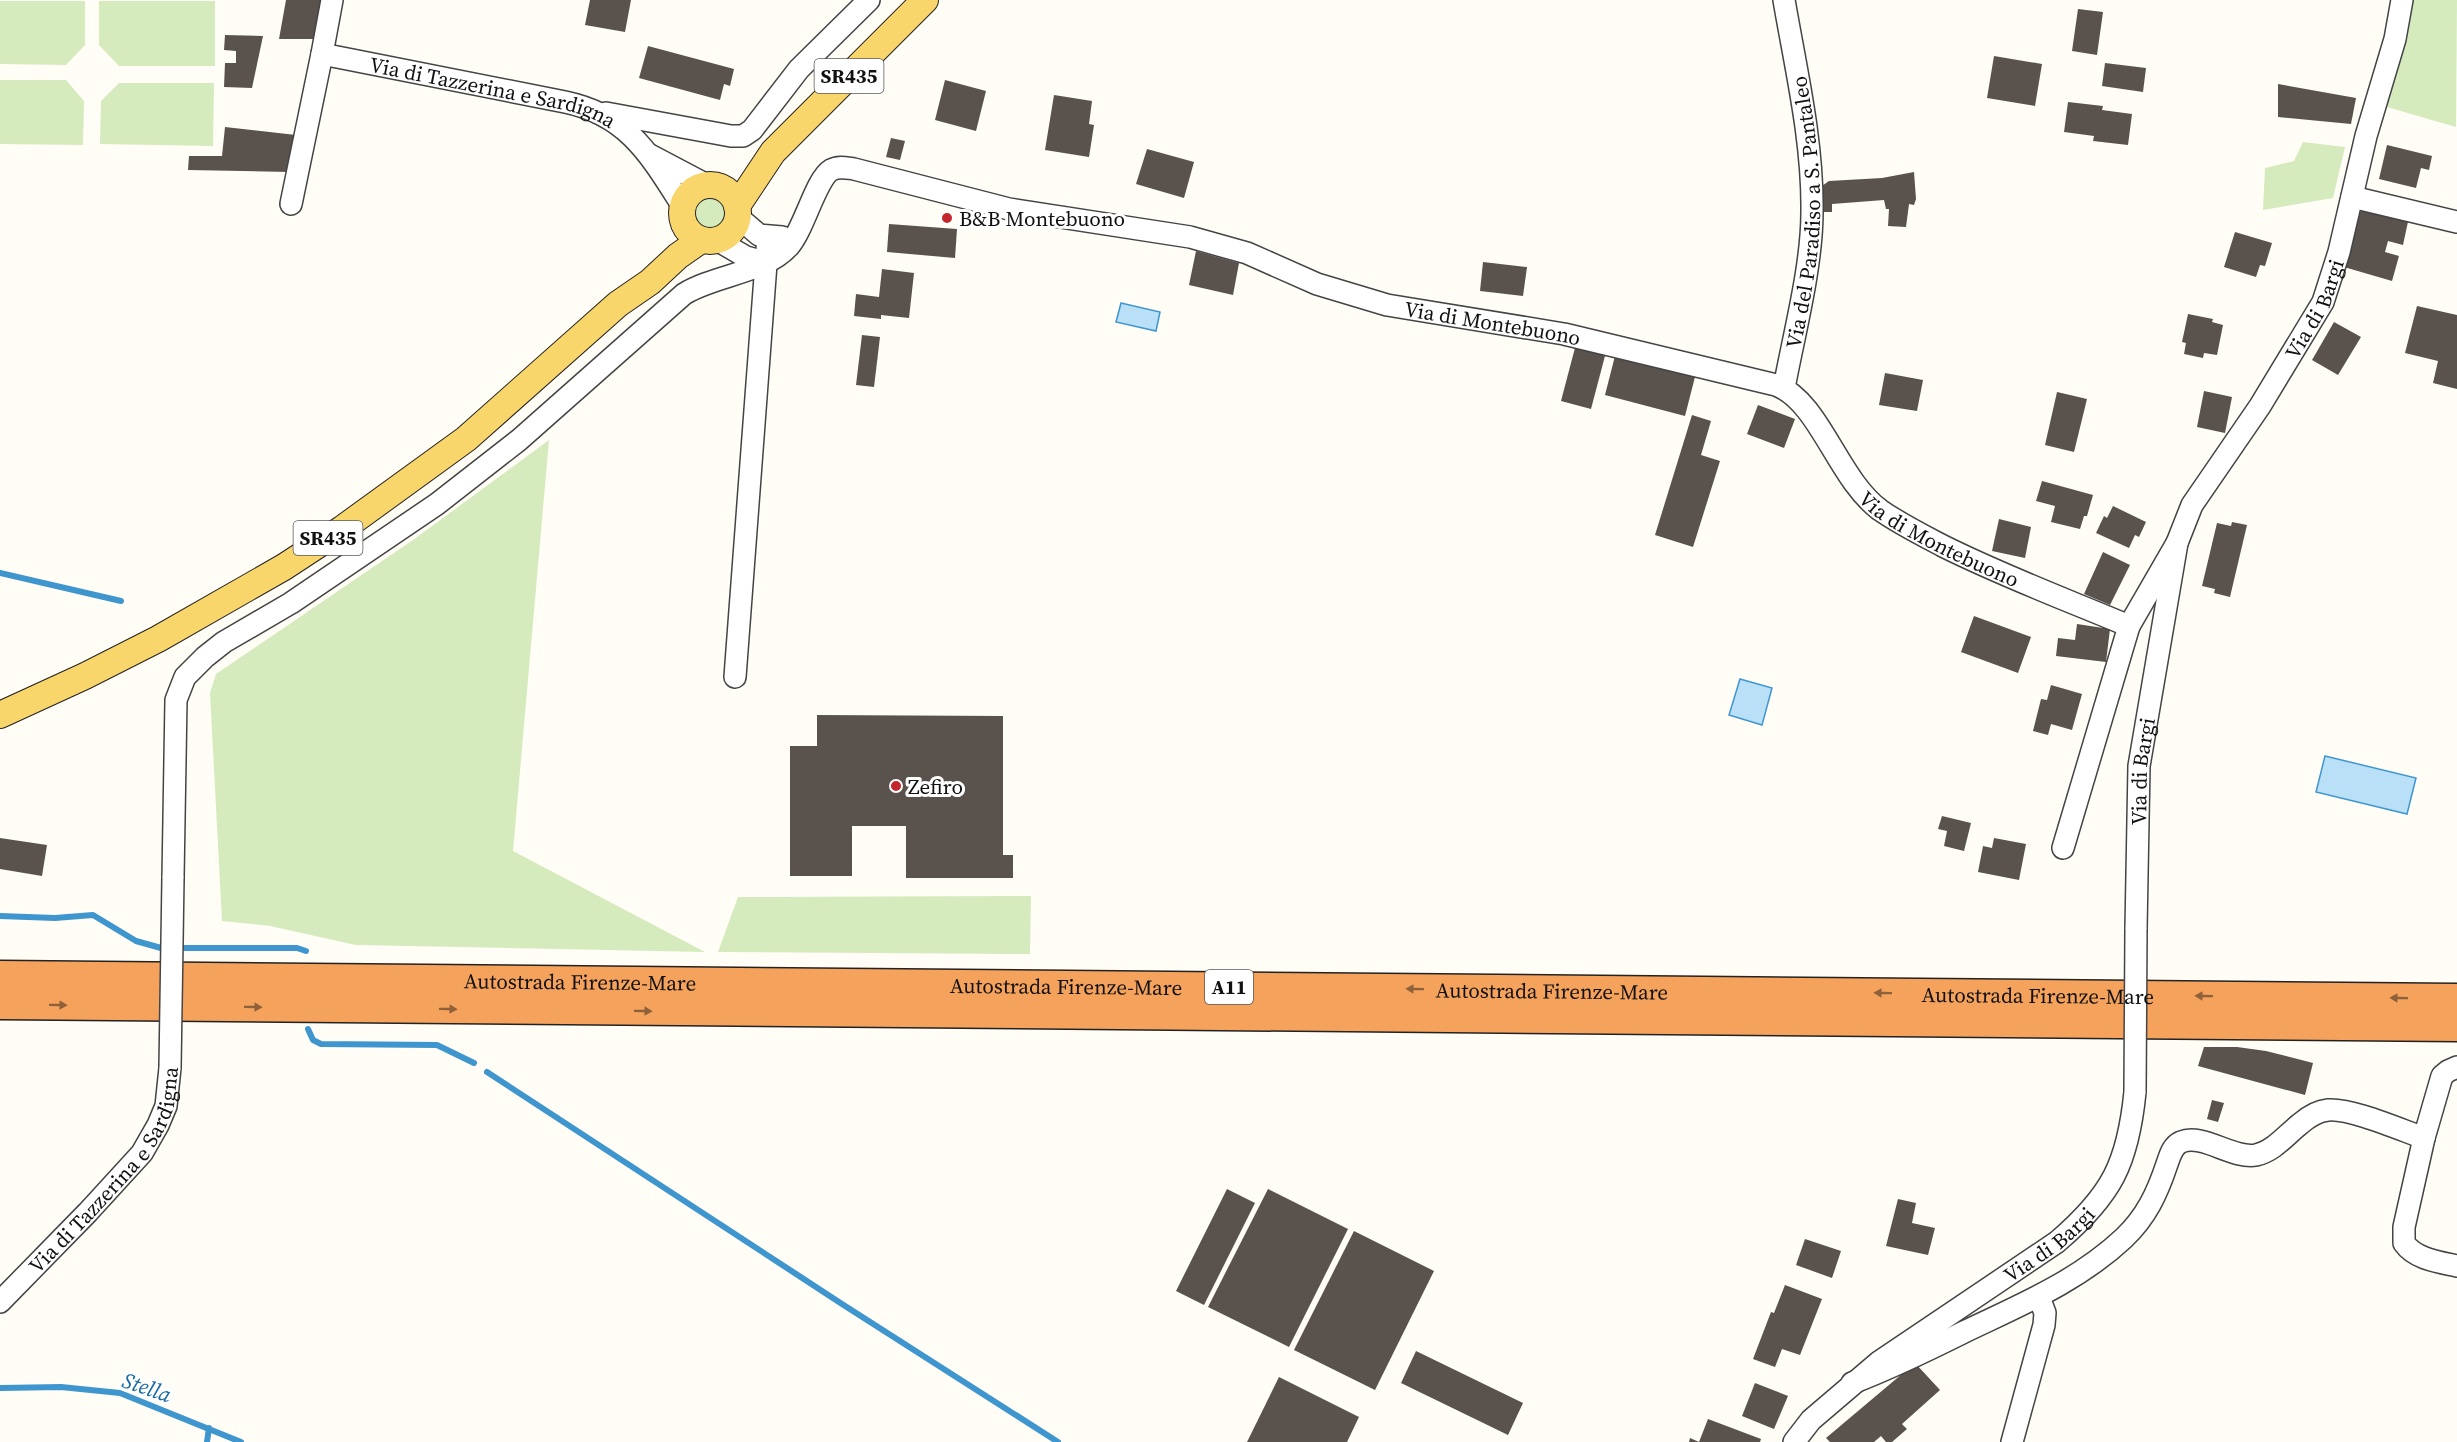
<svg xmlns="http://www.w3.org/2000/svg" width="2457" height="1442" font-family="'Source Serif 4',serif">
<rect width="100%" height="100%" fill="#fffdf5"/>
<g fill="#d5ebbd">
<polygon points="2410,0 2457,0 2456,127 2387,107"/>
<polygon points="0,1 85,1 85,45 66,65 0,64"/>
<polygon points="99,1 215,1 215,66 119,66 99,45"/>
<polygon points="0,80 66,80 84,101 83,145 0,144"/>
<polygon points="119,83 214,83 213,146 100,144 101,101"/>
<polygon points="2303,142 2345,147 2333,198 2263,210 2265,168 2294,161"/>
<circle cx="709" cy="212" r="19"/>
<polygon points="549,440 513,851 705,952 356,945 270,926 222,921 210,693 216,674 413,540"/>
<polygon points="1031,896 1030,954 718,952 738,897"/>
</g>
<g fill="#b9e0f7" stroke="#3f96cf" stroke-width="1.5">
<polygon points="1121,303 1160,312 1156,331 1116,322"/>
<polygon points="1740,679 1772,688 1762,725 1729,715"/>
<polygon points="2325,756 2416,778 2407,814 2316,792"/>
</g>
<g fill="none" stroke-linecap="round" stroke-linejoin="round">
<g stroke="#3f96cf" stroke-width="6">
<polyline points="0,573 121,601"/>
<polyline points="0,916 55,918 93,915 136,941 161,948 297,948 306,951"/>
<polyline points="308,1029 313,1040 321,1044 437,1045 474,1063"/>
<polyline points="487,1072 842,1304 1058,1442"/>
<polyline points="0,1388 61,1387 120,1393 241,1442"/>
<polyline points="207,1442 209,1428"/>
</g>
</g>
<g fill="#5a524d">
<polygon points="286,0 321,0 315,39 279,39"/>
<polygon points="590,0 631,0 625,32 585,25"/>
<polygon points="2078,9 2103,12 2097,55 2072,51"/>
<polygon points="225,35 263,36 252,88 224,87 225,63 236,63 236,51 224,50"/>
<polygon points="648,46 734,69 730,86 724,84 720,100 639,78"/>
<polygon points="1994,56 2042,64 2035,106 1987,98"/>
<polygon points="2105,63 2146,68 2143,92 2102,86"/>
<polygon points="945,80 986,91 976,131 935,120"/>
<polygon points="2278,84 2356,98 2351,124 2278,117"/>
<polygon points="1054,95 1092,101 1089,124 1094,125 1089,157 1045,150"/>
<polygon points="2068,102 2103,106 2102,110 2132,114 2128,145 2093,141 2094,136 2064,132"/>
<polygon points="225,127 296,135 290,172 188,170 189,156 222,156"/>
<polygon points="891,138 905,141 900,160 886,157"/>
<polygon points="2387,145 2432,156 2429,170 2421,168 2416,188 2379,179"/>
<polygon points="1147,149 1194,162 1184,198 1136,184"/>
<polygon points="1914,172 1916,199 1914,205 1909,204 1906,227 1888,226 1889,209 1886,209 1884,200 1832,204 1832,212 1821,212 1819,188 1829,181 1882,178"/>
<polygon points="2361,210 2394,212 2409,217 2403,245 2388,241 2385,252 2399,256 2392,281 2344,267"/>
<polygon points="889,224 957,229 955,258 887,252"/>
<polygon points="2235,232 2272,243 2265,266 2260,265 2256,277 2224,267"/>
<polygon points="1196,251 1239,263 1233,295 1189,285"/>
<polygon points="1483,262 1527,267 1523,296 1480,291"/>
<polygon points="882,269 914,273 909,318 881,315 881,319 854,316 856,294 879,297"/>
<polygon points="2417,306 2457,315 2457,389 2433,383 2438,361 2405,353"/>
<polygon points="2188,314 2213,319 2212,322 2223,325 2217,355 2204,353 2203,358 2184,354 2186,343 2182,342"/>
<polygon points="2334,322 2361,337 2338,375 2312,360"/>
<polygon points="862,335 880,337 874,387 856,385"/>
<polygon points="1576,344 1606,352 1591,409 1561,401"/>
<polygon points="1616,352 1696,373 1685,416 1605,395"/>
<polygon points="1885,373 1923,380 1917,411 1879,405"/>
<polygon points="2204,391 2232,397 2225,433 2197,427"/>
<polygon points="2057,392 2087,399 2074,452 2045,445"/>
<polygon points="1758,405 1795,419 1784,448 1747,434"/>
<polygon points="1692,415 1711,421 1701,455 1720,461 1693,547 1655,535"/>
<polygon points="2042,481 2093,495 2087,516 2084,516 2080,529 2051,522 2055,506 2036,501"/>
<polygon points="2113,506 2146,522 2139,537 2135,535 2129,548 2096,533 2104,516 2107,518"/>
<polygon points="1999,519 2031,527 2025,558 1992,551"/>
<polygon points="2232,522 2247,525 2230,597 2214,593 2215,589 2202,586 2217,523 2231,526"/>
<polygon points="2103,552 2130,565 2110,605 2084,594"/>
<polygon points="1974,616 2031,637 2018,673 1961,652"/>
<polygon points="2077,624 2110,629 2106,662 2056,656 2058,638 2075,640"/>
<polygon points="2051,685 2082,694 2072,730 2051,724 2048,735 2033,731 2041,699 2047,700"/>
<polygon points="817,715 1003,716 1003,855 1013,855 1013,878 906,878 906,826 852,826 852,876 790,876 790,746 817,746"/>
<polygon points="1942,816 1971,823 1964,851 1944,846 1947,831 1938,829"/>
<polygon points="0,838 47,845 42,876 0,869"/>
<polygon points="1994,838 2026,844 2019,880 1978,872 1983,846 1992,848"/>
<polygon points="2204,1047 2237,1047 2266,1051 2313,1063 2305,1095 2198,1066"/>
<polygon points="2212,1100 2224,1103 2218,1122 2207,1119"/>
<polygon points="1227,1189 1255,1203 1204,1305 1176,1291"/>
<polygon points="1268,1189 1348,1229 1289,1347 1208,1307"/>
<polygon points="1898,1199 1916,1203 1912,1223 1935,1228 1928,1255 1886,1246"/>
<polygon points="1354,1231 1434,1271 1375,1390 1294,1350"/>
<polygon points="1805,1239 1841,1251 1832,1278 1796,1265"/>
<polygon points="1785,1285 1822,1299 1800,1355 1782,1349 1775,1367 1753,1359 1771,1312 1774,1313"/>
<polygon points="1416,1351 1523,1403 1508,1435 1401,1383"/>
<polygon points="1915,1363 1940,1390 1902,1424 1907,1429 1892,1442 1886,1442 1881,1436 1874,1442 1830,1442 1826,1438"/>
<polygon points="1279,1377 1359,1417 1347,1442 1247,1442"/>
<polygon points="1755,1383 1788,1396 1774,1429 1742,1416"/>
<polygon points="1708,1419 1761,1439 1760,1442 1689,1442 1690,1438 1699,1442"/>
</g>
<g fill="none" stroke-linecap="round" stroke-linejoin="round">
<defs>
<g id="minor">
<path id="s1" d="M332 0 322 54 565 102C628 115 650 155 682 205"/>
<polyline points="606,113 731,136 743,136 752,130 799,69 869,0"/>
<polyline points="650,155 705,184"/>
<polyline points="2352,197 2457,222"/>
<polyline points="291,204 322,54"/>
<polyline points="738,217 759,235 782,237"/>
<polyline points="717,240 746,257 765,262"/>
<path id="s2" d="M1784 388C1794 334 1812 267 1812 212 1813 141 1796 70 1784 0"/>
<polyline points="735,677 768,237"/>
<polyline points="2063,848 2129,626"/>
<path id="s3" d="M173 878 176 700 185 677 205 657 224 642 291 603 437 504 519 440 684 294C714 275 765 273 789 246 804 229 816 179 831 170 839 166 846 168 854 169L1009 209 1190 237 1247 253 1317 284 1387 305 1564 334 1776 385C1820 402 1837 478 1880 510 1900 524 1922 535 1943 546 2003 576 2067 600 2129 626L2177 543"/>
<path id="s4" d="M2136 929 2139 766 2177 543 2192 505 2260 406 2323 302 2339 252 2366 136 2395 39 2402 0"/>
<polyline points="2424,1138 2442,1076 2448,1071 2457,1067"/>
<path id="s5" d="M0 1302 88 1212 142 1153 158 1125 166 1106 170 1068"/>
<path d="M1852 1383C1891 1368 1926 1351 1964 1332 2020 1305 2077 1282 2124 1238 2146 1217 2157 1194 2167 1164 2170 1156 2172 1146 2181 1142 2203 1133 2232 1159 2256 1155 2274 1151 2286 1135 2300 1124 2308 1117 2318 1111 2328 1110 2351 1108 2401 1130 2424 1138L2404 1227V1243C2415 1259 2439 1262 2457 1266"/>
<path id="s6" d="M1794 1442 1811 1420 1879 1362 2057 1242C2112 1195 2128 1163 2135 1092"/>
<polyline points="2012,1442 2044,1325 2045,1313 2039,1297"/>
</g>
<g id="major">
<circle cx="710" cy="213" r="28"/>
<polyline points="737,206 773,152 925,0"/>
<polyline points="0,715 85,676 158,639 284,567 342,529 466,439 618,304 650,282 678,256 701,240"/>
</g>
<g id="highway">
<path id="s7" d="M0 976 2457 999"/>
<polyline points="0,1004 2457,1026"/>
</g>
</defs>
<use href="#minor" stroke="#444" stroke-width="24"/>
<use href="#major" stroke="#222" stroke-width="28"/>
<use href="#highway" stroke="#222" stroke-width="33"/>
<use href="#minor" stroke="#fff" stroke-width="21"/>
<use href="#major" stroke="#f9d66b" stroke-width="26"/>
<use href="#highway" stroke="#f5a25d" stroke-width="30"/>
<defs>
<g id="minor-bridge">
<polyline points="170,1068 173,878"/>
<polyline points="2135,1092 2136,929"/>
</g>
</defs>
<use href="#minor-bridge" stroke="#444" stroke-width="24" stroke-linecap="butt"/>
<use href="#minor-bridge" stroke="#fff" stroke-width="21"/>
</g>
<defs><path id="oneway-solid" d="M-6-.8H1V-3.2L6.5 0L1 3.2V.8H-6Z" transform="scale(1.5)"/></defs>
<g fill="#8e613b">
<use href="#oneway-solid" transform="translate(1415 989) rotate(-179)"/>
<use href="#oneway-solid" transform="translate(1883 993) rotate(-179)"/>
<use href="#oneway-solid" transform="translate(2204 996) rotate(-179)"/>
<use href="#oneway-solid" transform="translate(2399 998) rotate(-179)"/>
<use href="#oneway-solid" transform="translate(58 1005) rotate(1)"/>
<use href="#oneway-solid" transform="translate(253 1007) rotate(1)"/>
<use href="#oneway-solid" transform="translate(448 1009) rotate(1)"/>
<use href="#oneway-solid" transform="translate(643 1011) rotate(1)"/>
</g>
<g fill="#c4262e" stroke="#fff" stroke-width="2">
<circle cx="947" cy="218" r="6"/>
<circle cx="896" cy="786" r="6"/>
</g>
<g text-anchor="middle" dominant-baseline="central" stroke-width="6" stroke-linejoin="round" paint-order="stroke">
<g fill="#fff" stroke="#585858" stroke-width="1.5">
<rect x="814.5" y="59" width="69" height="34" rx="4.5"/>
<rect x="293.5" y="521" width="69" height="34" rx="4.5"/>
<rect x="1205" y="970" width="48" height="34" rx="4.5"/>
</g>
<g font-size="20" font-weight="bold" fill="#111">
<text x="849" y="76">SR435</text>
<text x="328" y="538">SR435</text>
<text x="1229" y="987">A11</text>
</g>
<g font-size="21" fill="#111" stroke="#fff">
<text stroke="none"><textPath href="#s1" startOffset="230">Via di Tazzerina e Sardigna</textPath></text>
<text stroke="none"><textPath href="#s2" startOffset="178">Via del Paradiso a S. Pantaleo</textPath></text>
<text stroke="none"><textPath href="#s4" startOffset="662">Via di Bargi</textPath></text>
<text stroke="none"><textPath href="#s3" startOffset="1720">Via di Montebuono</textPath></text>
<text stroke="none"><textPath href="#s3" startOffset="2241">Via di Montebuono</textPath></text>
<text stroke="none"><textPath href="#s4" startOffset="158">Via di Bargi</textPath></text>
<text stroke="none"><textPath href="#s7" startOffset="580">Autostrada Firenze-Mare</textPath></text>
<text stroke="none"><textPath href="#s7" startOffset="1066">Autostrada Firenze-Mare</textPath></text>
<text stroke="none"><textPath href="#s7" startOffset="1552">Autostrada Firenze-Mare</textPath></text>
<text stroke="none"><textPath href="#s7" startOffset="2038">Autostrada Firenze-Mare</textPath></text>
<text stroke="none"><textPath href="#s5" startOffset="172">Via di Tazzerina e Sardigna</textPath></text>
<text stroke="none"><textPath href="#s6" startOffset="324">Via di Bargi</textPath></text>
</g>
<g font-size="21" fill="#111" stroke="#fff" text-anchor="start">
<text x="959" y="218">B&amp;B Montebuono</text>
<text x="908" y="786">Zefiro</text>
</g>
<g font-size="22" font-style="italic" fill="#1768a6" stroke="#fff">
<text transform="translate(147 1387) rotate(19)">Stella</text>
</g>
</g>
</svg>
